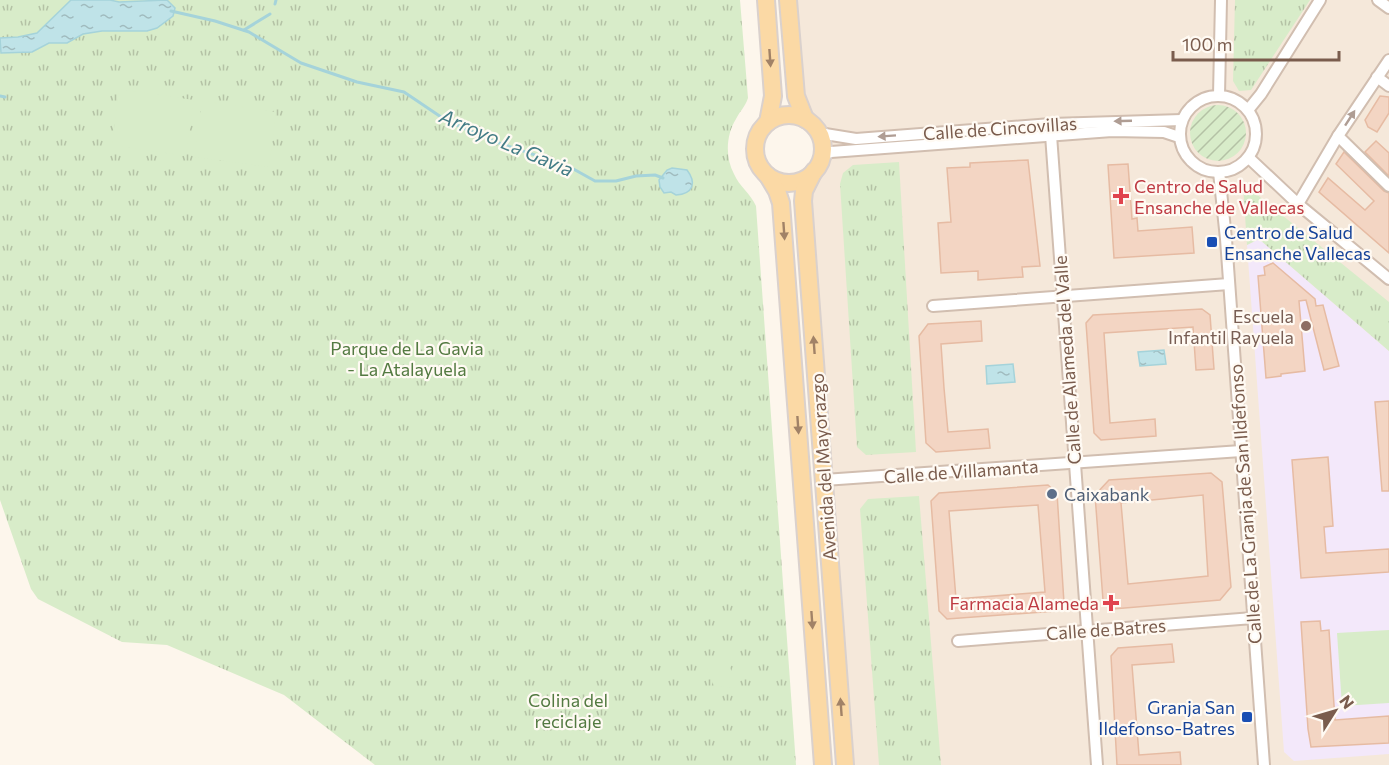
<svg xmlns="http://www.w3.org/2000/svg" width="1389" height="765" font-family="Commissioner,sans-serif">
<defs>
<pattern id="grass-tufts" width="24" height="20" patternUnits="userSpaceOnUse" patternTransform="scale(1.5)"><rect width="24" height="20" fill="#d8ecc9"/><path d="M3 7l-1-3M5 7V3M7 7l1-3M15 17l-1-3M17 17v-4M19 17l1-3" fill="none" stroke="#b4c2a5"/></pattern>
<pattern id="garden-furrows" width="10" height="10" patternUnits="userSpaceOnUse" patternTransform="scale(1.5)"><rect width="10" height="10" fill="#d8ecc9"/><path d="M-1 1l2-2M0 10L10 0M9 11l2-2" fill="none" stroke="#b4c2a5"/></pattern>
<pattern id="water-ripples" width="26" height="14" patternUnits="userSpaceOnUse" patternTransform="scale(1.5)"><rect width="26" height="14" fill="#bfe3e8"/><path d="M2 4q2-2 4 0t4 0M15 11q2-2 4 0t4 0" fill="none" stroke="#a0bbbe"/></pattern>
</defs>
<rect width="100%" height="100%" fill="#fdf6ec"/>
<polygon fill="#f5e8da" points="788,0 1389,0 1389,765 845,765 803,201 814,183 827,168 831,146 823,125 813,115 801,109"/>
<polygon fill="#f3e8fa" points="1259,239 1389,351 1389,754 1294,761 1284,752 1247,245"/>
<g fill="url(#grass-tufts)">
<path d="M0 0H740L748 98C745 107 740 111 736 119 726 135 725 157 734 174 739 186 751 194 756 206L796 765H375L284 695 167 645 122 642 38 599 31 589 0 500Z"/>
<polygon points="1235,0 1310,0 1251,90 1239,91 1233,81"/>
<polygon points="899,162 916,452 866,455 857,447 840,184 843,173 853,165"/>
<polygon points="1244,184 1389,302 1389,351 1259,239 1247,245 1243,186"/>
<polygon points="919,496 941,765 879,765 860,509 868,499"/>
</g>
<circle fill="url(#garden-furrows)" cx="1218" cy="133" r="28"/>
<g fill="#d8ecc9">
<polygon points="119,89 194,100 186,156 112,145"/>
<polygon points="202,101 276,112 269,167 194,157"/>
<polygon points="1389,630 1389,703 1342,706 1337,633"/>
<polygon points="724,649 737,688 714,686 707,669"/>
</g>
<g fill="url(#water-ripples)" stroke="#a5d3da" stroke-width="1.5">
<polygon points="71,0 110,0 119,2 167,0 175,8 173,16 157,28 147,31 102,31 83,34 67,43 49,43 32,52 1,53 0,38 18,37 37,33"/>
<path d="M672 168 687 170C697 183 693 194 676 195L671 192 664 193 660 187 659 180 667 170Z"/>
<polygon points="1164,350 1166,364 1140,366 1138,352"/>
<polygon points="1013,364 1015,382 987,384 986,366"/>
</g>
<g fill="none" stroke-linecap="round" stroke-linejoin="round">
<g stroke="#a5d3da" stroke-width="3">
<polyline points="275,4 276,0"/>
<polyline points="171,11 215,21 249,32 301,63 357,82 404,92 447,121 496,142 568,166 595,181 616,181 636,176 655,175 663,178"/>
<polyline points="244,30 270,14"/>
<polyline points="0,96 5,97"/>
</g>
</g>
<g fill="#f3d5c3" stroke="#e6bba3" stroke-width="1.5" fill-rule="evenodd">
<polygon points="1380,96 1389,97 1389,113 1377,132 1368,127 1365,120"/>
<polygon points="1376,141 1389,153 1389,176 1365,152"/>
<polygon points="1344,152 1384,191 1389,193 1389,253 1319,192 1328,178 1365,210 1374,201 1336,164"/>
<polygon points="1028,160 1040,266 1022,267 1023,277 978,280 978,271 941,273 938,223 951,222 947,168 970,167 970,163"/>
<polygon points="1128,164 1132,219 1137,218 1138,231 1192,227 1194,253 1114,258 1108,165"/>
<polygon points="1273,263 1315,299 1316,306 1323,305 1339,366 1324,370 1306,300 1299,301 1305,371 1281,374 1281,376 1266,378 1258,276 1265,275 1264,267"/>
<polygon points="1202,309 1210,315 1214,369 1196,370 1193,327 1104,333 1110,423 1155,419 1156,436 1101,440 1094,433 1086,323 1093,315"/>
<polygon points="981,321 982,341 941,344 944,388 948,432 988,429 990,448 936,452 926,443 919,336 928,324"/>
<polygon points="1389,401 1389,491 1382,491 1375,402"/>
<polygon points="1328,457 1333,526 1324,527 1326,553 1389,549 1389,572 1301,578 1292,460"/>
<path d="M1211 473 1222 482 1231 587 1220 600 1113 609 1103 600 1095 495 1109 480ZM1203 495 1208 576 1128 584 1121 503Z"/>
<path d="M1048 485 1057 493 1064 603 1057 611 947 619 939 611 931 501 939 493ZM1038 505 1045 592 956 599 949 511Z"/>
<polygon points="1320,621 1321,631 1329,630 1335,720 1389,716 1389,743 1311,747 1308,729 1301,622"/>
<polygon points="1172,644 1174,662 1132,665 1139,755 1180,752 1181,765 1117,765 1111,656 1118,648"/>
</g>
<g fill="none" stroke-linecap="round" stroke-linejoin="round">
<defs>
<g id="minor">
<polyline points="1378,0 1389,8"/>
<polyline points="1377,77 1389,86"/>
<polyline points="1219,95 1221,0"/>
<circle cx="1218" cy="134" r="38"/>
<polyline points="1248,110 1261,94 1320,0"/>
<polyline points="819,133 856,139 1051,124 1182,120"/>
<polyline points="1051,135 1097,765"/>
<polyline points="1338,136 1389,186"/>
<polyline points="822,155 831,152 1112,131 1164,132 1179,137"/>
<polyline points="1249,158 1298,204 1389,279"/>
<polyline points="1219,172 1226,239 1264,765"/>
<polyline points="1298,204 1338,136 1389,60"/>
<polyline points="933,306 1229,284"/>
<polyline points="824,480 1241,451"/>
<polyline points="958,641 1253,618"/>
</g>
<g id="primary">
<polyline points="766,0 773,96 768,122"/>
<polyline points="788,0 796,96 805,119"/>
<circle cx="789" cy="149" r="34"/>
<polyline points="814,171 804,191 803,201 845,765"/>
<polyline points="768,176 777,191 781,203 823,765"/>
</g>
</defs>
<use href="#minor" stroke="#d1beb0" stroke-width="14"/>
<use href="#primary" stroke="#dad1cd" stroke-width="20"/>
<use href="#minor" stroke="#fff" stroke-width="10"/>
<use href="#primary" stroke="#fbd9a5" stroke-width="16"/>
</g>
<defs><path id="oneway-solid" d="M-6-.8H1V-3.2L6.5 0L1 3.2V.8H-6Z" transform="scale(1.5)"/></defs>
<g fill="#a18267">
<use href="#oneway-solid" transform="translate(770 58) rotate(86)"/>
<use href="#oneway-solid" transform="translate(784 231) rotate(86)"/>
<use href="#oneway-solid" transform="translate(814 345) rotate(-94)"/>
<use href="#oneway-solid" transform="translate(798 425) rotate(86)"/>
<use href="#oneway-solid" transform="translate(812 620) rotate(86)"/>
<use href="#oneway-solid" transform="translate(841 707) rotate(-94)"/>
</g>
<g fill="#af9d94">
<use href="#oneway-solid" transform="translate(1350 118) rotate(-57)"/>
<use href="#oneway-solid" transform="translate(1123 121) rotate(178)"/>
<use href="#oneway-solid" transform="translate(887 136) rotate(176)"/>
</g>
<g fill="#e0444e" stroke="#fffaf3" stroke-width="2">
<path d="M1118 187h6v6h6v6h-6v6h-6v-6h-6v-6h6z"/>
<path d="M1108 594h6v6h6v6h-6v6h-6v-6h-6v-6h6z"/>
</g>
<g fill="#1a4fb4" stroke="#fffaf3" stroke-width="2">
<rect x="1206" y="236" width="12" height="12" rx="3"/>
<rect x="1241" y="711" width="12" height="12" rx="3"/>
</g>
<circle fill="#8d6e63" stroke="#fffaf3" stroke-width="2" cx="1306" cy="326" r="6"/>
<circle fill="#5c6f8a" stroke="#fffaf3" stroke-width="2" cx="1052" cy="494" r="6"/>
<g text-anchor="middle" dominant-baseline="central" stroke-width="4.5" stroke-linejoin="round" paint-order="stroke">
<g font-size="18" fill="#7a5c4d" stroke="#fffaf3">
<text transform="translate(1000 128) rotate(-4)">Calle de Cincovillas</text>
<text transform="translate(1067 360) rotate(-94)">Calle de Alameda del Valle</text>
<text transform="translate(823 467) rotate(-94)">Avenida del Mayorazgo</text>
<text transform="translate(961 471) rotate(-4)">Calle de Villamanta</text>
<text transform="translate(1245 504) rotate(-94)">Calle de La Granja de San Ildefonso</text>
<text transform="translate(1106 629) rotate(-4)">Calle de Batres</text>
</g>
<g font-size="18" fill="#be3a42" stroke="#fffaf3" text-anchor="start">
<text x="1134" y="186">Centro de Salud<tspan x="1134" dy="21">Ensanche de Vallecas</tspan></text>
<text x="1099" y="603" text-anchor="end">Farmacia Alameda</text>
</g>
<g font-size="18" fill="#164399" stroke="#fffaf3" text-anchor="start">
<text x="1224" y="232">Centro de Salud<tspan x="1224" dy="21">Ensanche Vallecas</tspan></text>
<text x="1235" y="707" text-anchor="end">Granja San<tspan x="1235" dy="21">Ildefonso-Batres</tspan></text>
</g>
<g font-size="18" fill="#785e54" stroke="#fffaf3" text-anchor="end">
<text x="1294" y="316">Escuela<tspan x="1294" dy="21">Infantil Rayuela</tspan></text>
</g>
<g font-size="18" fill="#537a41" stroke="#fffaf3">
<text x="407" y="348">Parque de La Gavia<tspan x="407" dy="21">- La Atalayuela</tspan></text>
<text x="568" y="700">Colina del<tspan x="568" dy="21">reciclaje</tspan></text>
</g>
<g font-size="18" fill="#4e5e75" stroke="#fffaf3" text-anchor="start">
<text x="1064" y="494">Caixabank</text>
</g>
<g font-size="20" font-style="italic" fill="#437c86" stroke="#fffaf3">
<text transform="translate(507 142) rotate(23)">Arroyo La Gavia</text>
</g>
</g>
<g transform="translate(1335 711) rotate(53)" stroke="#fffaf3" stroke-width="4.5" paint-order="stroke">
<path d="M0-4.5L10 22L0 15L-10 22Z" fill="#7a5c4d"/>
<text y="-9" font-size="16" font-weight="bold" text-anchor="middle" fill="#7a5c4d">N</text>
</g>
<path d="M1173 51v9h166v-9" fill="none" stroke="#7a5c4d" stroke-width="3"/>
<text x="1182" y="51" font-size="18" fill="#7a5c4d" stroke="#fffaf3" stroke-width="4.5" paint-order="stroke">100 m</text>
</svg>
